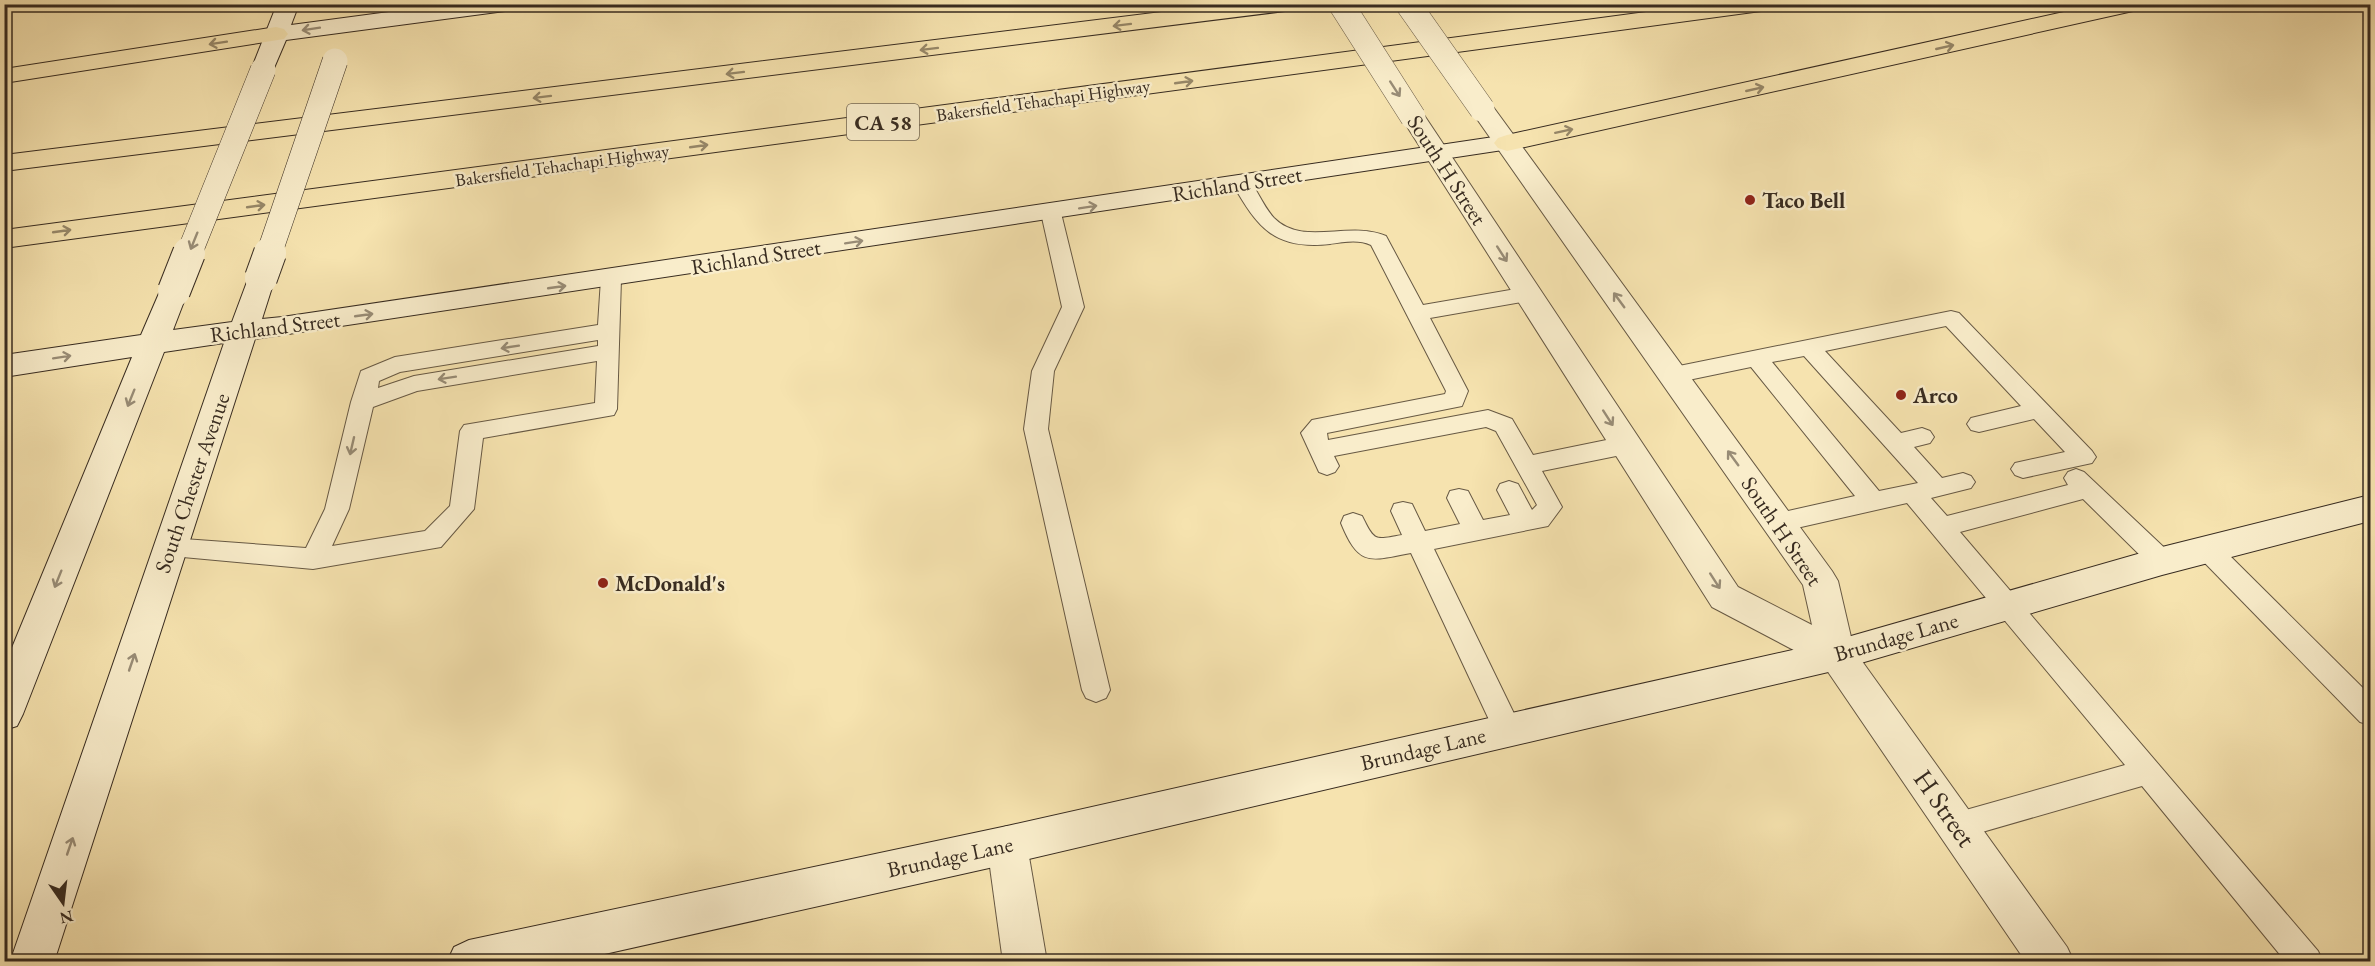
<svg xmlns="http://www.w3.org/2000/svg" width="2375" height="966" font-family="'EB Garamond',serif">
<rect width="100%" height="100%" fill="#f6e3af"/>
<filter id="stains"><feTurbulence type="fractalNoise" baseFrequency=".00333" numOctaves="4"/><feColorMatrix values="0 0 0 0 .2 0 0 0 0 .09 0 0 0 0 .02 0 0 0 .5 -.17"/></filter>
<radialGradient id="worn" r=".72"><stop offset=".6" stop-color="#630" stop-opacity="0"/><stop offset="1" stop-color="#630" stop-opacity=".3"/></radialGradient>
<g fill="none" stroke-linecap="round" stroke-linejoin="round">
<defs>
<g id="service">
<path d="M1242 177 1249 179C1258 192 1264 207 1274 218 1303 247 1348 220 1386 236L1423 305 1527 287 1534 289 1537 294 1534 299 1527 301 1430 318 1468 391 1462 406 1327 433 1328 440 1488 410 1512 419 1533 455 1626 436 1634 439 1638 445 1634 451 1626 454 1542 471 1562 507 1548 526 1434 549 1522 730 1518 739 1508 742 1498 739 1411 553C1369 561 1359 567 1341 523L1344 516 1353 513 1362 516C1375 542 1374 540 1402 535L1391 511 1394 504 1403 502 1412 504 1425 531 1460 524 1447 498 1450 491 1459 489 1468 491 1483 520 1510 515 1497 490 1500 484 1509 481 1518 484 1532 510 1537 505 1496 431 1486 427 1334 456 1339 466 1335 472 1327 475 1319 472 1301 433 1312 420 1445 394 1446 391 1371 245C1358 239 1344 242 1330 244 1274 250 1258 228 1232 183Z"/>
<polygon points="1051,207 1058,209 1061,213 1084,307 1054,371 1048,429 1110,690 1106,698 1096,702 1086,698 1082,690 1024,429 1032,371 1062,307 1041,213 1044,209"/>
<path d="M611 272 618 274 621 279 617 409 614 415 483 438 474 509 441 547 313 569 161 555 157 548 161 541 170 538 306 548 325 509 351 402 361 371 395 357 598 325 601 279 604 274ZM598 340V346L414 376 378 388 379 381 400 372ZM597 361 595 403 464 425 460 431 450 506 425 531 332 546 349 509 373 407 417 391Z"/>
<path d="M1951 311 1959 313 2092 451 2096 457 2092 463 2023 478 2015 475 2011 469 2015 463 2065 452 2034 419 1979 432 1971 430 1967 424 1971 418 2021 406 1946 326 1825 351 1901 433 1922 428 1930 431 1934 437 1930 443 1914 447 1942 478 1963 473 1971 476 1975 482 1971 488 1931 498 1947 516 2068 485 2064 478 2068 472 2076 469 2084 472 2171 554 2175 561 2171 568 2162 571 2153 568 2083 499 1960 532 2318 951 2323 962H2286L2142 786 1958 839 1948 835 1943 825 1948 815 2125 765 1907 503 1779 532 1770 529 1767 522 1770 515 1855 496 1751 367 1674 383 1666 381 1663 375 1666 369 1674 367ZM1804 356 1918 483 1879 491 1772 362Z"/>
<polygon points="2207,539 2216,542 2370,695 2370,725 2360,722 2198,556 2194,549 2198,542"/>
</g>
<polygon id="minor" points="1007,826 1021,831 1027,845 1047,962 1003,962 987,845 993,831"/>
<polygon id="tertiary" points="1482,102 1491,104 1832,571 1838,581 1854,650 2067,947 2074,962 2026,962 1824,666 1712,607 1401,117 1404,112 1413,110 1422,112 1738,587 1812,625 1803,585 1470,109 1473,104"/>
<g id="secondary">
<polygon points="277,4 299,4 291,25 449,4 516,4 513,9 505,11 286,40 271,75 255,75 251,70"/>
<polygon points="1507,135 1516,138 1520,143 1516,148 255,339 54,962 10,962 224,343 164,352 23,714 17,726 4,730 4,667 132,357 4,377 4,355 141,335 160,291 164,284 174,282 184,284 188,291 173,330 232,322 251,271 261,269 271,271 275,278 262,319 282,317"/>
<polygon points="2370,495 2370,521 2162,575 1837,670 1007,864 569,962 447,962 454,947 469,940 1007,826 1837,640 2162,547"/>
</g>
<g id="motorway">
<polygon points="1226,4 1296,4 1293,9 1285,11 4,171 4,155"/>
<polygon points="1706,4 1772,4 1769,9 1761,11 4,248 4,230"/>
<polygon points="2100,4 2144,4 2141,9 2133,11 1507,151 1498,148 1494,143 1498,138 1507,135"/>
<polygon points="276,27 284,29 288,34 284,39 4,83 4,69"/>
</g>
</defs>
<use href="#service" stroke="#675944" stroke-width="2"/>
<use href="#minor" stroke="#675944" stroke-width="2"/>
<use href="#tertiary" stroke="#675944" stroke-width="2"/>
<use href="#secondary" stroke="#372b20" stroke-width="2"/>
<use href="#motorway" stroke="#372b20" stroke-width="2"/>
<use href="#service" fill="#f9edcb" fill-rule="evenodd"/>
<use href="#minor" fill="#f9edcb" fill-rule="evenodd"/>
<use href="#tertiary" fill="#f9edcb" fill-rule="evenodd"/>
<use href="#secondary" fill="#f9edcb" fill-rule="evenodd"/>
<use href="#motorway" fill="#f6e3af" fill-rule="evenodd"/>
<defs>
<g id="tertiary-bridge">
<polyline points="1341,4 1413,117"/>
<polyline points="1408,4 1482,109"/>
</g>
<g id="secondary-bridge-far1">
<polyline points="189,254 263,70"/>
<polyline points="269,254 335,61"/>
</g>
<g id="secondary-bridge">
<polyline points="261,278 270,253"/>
<polyline points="174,291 189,253"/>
</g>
</defs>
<use href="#tertiary-bridge" stroke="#675944" stroke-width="26" stroke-linecap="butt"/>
<use href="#secondary-bridge-far1" stroke="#372b20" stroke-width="26" stroke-linecap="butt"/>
<use href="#secondary-bridge" stroke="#372b20" stroke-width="34" stroke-linecap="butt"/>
<use href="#tertiary-bridge" stroke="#f9edcb" stroke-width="25"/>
<use href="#secondary-bridge-far1" stroke="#f9edcb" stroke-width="25"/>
<use href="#secondary-bridge" stroke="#f9edcb" stroke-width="32"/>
</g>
<defs><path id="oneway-shaft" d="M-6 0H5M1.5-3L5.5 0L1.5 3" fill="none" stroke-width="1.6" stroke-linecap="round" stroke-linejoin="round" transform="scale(1.5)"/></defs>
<g stroke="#968768">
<use href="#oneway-shaft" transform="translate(1122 25) rotate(173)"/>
<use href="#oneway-shaft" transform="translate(218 43) rotate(171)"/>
<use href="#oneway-shaft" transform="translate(1945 47) rotate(-13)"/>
<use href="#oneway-shaft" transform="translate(929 49) rotate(173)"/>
<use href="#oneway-shaft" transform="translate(735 73) rotate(173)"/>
<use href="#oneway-shaft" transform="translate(1184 82) rotate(-8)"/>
<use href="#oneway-shaft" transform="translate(1755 89) rotate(-13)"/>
<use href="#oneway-shaft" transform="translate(542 97) rotate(173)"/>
<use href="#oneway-shaft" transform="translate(1564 131) rotate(-12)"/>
<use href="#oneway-shaft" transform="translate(699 146) rotate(-8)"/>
<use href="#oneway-shaft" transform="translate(256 206) rotate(-8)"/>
<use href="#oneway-shaft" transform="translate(62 231) rotate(-8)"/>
</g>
<g stroke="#988c76">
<use href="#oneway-shaft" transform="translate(311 29) rotate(171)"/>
<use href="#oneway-shaft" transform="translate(1395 89) rotate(57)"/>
<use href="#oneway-shaft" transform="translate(1088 207) rotate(-9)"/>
<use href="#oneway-shaft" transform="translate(194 241) rotate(112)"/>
<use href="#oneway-shaft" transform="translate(854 242) rotate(-9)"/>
<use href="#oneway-shaft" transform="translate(1502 254) rotate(57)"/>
<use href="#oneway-shaft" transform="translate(557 287) rotate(-8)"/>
<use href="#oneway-shaft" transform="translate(1619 300) rotate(-126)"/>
<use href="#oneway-shaft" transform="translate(364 315) rotate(-8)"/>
<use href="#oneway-shaft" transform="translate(510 347) rotate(171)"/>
<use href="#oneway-shaft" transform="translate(62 357) rotate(-9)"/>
<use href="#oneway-shaft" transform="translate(447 378) rotate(171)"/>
<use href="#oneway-shaft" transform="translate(131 398) rotate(112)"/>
<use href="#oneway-shaft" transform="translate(1608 418) rotate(57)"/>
<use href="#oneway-shaft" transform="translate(352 446) rotate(103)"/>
<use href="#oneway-shaft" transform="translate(1733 458) rotate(-126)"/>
<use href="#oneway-shaft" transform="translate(58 579) rotate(112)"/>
<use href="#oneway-shaft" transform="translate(1715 581) rotate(57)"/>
<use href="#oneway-shaft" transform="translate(132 662) rotate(-71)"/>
<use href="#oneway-shaft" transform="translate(70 846) rotate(-71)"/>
</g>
<g fill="#8f2418" stroke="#f9edcb" stroke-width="2">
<circle cx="1750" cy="200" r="6"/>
<circle cx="1901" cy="395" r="6"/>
<circle cx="603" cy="583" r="6"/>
</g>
<g text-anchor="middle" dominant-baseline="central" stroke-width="5" stroke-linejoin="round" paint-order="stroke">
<g font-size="18" fill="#372b20" stroke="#f9edcb">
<text transform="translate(1043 100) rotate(-8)">Bakersfield Tehachapi Highway</text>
<text transform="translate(562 165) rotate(-8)">Bakersfield Tehachapi Highway</text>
</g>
<rect fill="#f9edcb" stroke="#716553" stroke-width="1.5" x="847" y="104" width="72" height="36" rx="4.5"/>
<g font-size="21" font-weight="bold" fill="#372b20">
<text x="883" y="122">CA 58</text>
</g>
<g font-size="22" fill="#372b20" stroke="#f9edcb">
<text transform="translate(1447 170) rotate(57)">South H Street</text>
<text transform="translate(1237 184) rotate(-9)">Richland Street</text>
<text transform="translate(756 257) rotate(-9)">Richland Street</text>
<text transform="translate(275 327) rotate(-7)">Richland Street</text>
<text transform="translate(192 483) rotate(-71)">South Chester Avenue</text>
<text transform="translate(1782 531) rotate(56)">South H Street</text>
<text transform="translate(1896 637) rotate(-16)">Brundage Lane</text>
<text transform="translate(1423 749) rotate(-13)">Brundage Lane</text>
<text transform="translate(950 857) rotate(-12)">Brundage Lane</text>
</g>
<g font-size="22" font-weight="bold" fill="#372b20" stroke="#f9edcb" text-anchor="start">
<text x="1762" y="200">Taco Bell</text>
<text x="1913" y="395">Arco</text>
<text x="615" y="583">McDonald's</text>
</g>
<g font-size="27" fill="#372b20" stroke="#f9edcb">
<text transform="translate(1945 808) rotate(55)">H Street</text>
</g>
</g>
<rect width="2375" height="966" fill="none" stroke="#f6e3af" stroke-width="24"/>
<rect x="6" y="6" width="2363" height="954" fill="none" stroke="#372b20" stroke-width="3"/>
<rect x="12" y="12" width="2351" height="942" fill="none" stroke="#372b20" stroke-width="1.5"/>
<g transform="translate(63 903) rotate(166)" stroke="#f9edcb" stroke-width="4.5" paint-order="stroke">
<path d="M0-4.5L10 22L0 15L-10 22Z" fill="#372b20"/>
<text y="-9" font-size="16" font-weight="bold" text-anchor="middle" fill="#372b20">N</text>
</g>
<rect width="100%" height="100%" filter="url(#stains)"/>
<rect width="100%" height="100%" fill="url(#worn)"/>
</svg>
